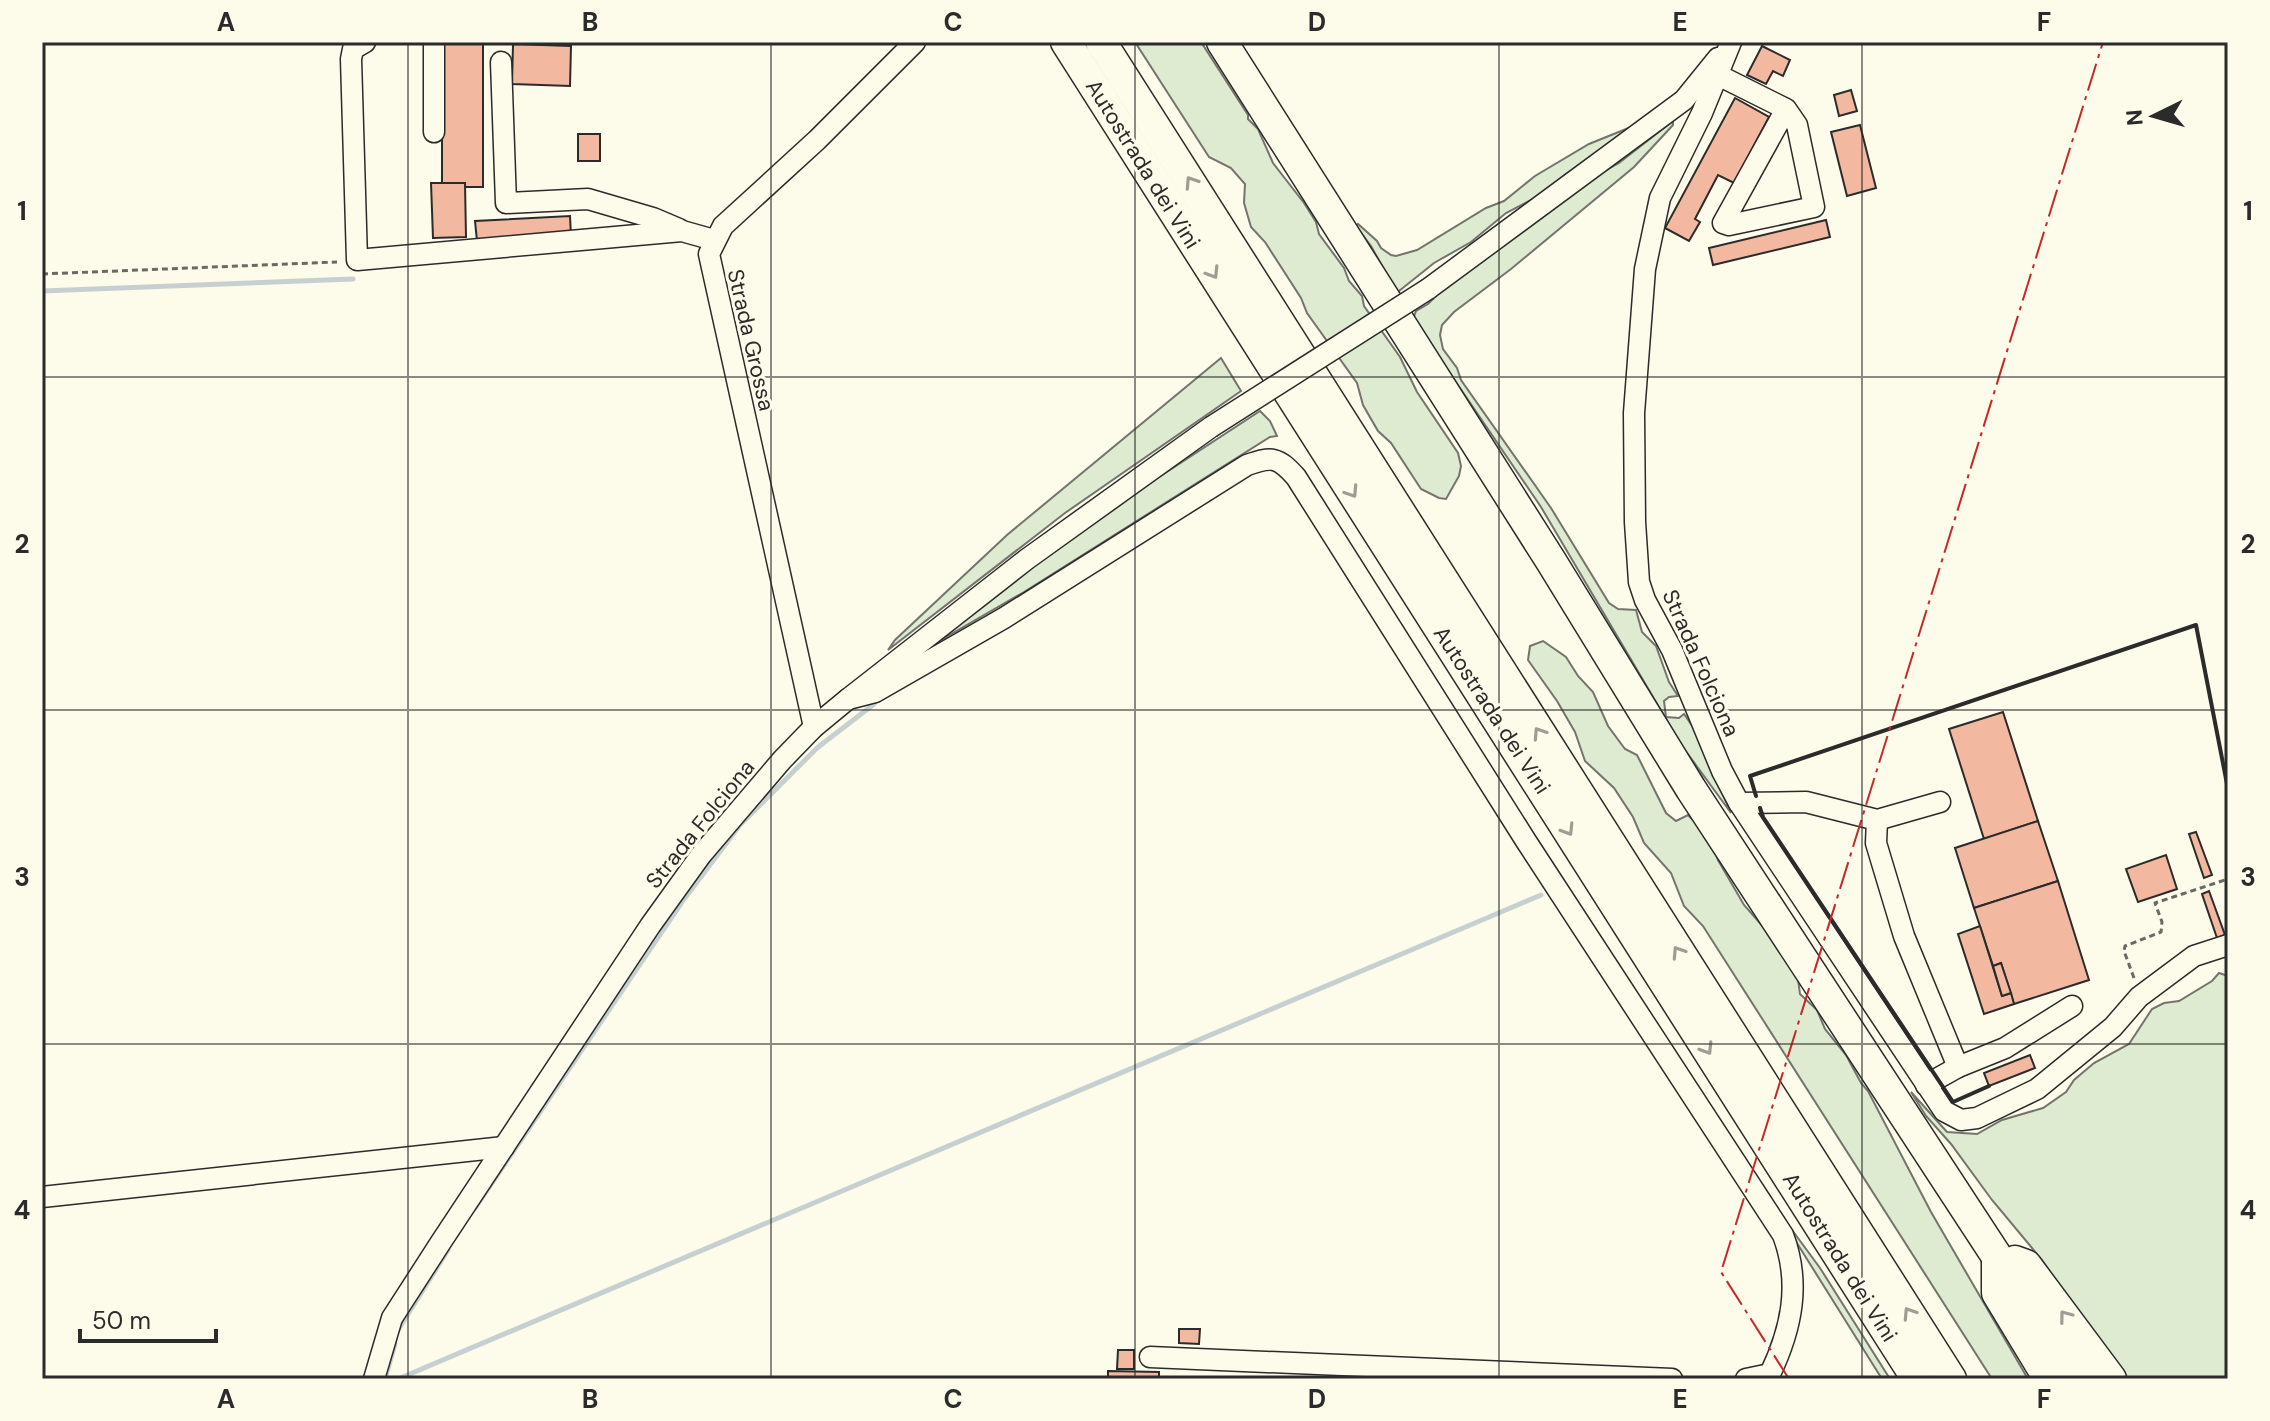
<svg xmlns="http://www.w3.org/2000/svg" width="2270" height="1421" font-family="'DM Sans',sans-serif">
<rect width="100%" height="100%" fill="#fdfbea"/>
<g fill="#deebd1" stroke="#74746e" stroke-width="2">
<polygon points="1135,42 1201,42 1248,115 1248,119 1258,129 1273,163 1304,203 1316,222 1319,234 1344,268 1349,281 1362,296 1364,306 1400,357 1417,392 1458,453 1461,466 1459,476 1446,499 1439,498 1421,489 1391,443 1378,431 1363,405 1357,383 1307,313 1301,298 1265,242 1251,227 1244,203 1245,184 1231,168 1209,157"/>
<polygon points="1673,121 1673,125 1634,167 1511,269 1454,312 1442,325 1440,335 1443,349 1457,368 1461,380 1551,508 1609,603 1618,609 1636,610 1642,632 1656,646 1669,682 1678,696 1669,697 1664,701 1666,717 1679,718 1684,714 1693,727 1731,813 1682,746 1541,507 1413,319 1416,311 1428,304 1459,273 1482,262 1520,231 1533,224 1599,174 1619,163"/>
<polygon points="1636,125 1566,174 1541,195 1506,213 1471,242 1434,263 1399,291 1396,291 1371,246 1356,226 1358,224 1377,241 1381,248 1391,255 1396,256 1417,250 1486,208 1504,201 1535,176 1589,144"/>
<polygon points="1221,358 1241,391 1065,513 888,650 895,640 1007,535"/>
<polygon points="1260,411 1270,421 1277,436 1270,437 1024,592 901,663 1075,532"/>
<polygon points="1543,641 1566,657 1578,676 1593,692 1608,726 1625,749 1637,755 1666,813 1676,821 1688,815 1709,836 1718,860 1744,905 1766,930 1798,979 1800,994 1817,1010 1825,1029 1846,1055 1861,1083 1868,1091 1931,1212 2028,1379 1992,1379 1703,926 1684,906 1671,873 1644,843 1633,817 1614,788 1585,761 1575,732 1557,701 1528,660 1530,646"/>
<polygon points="2219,973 2228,976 2228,1379 2123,1379 2042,1260 1992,1200 1951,1144 1926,1116 1911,1092 1947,1132 1977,1134 2002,1120 2043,1108 2066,1092 2074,1080 2094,1063 2129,1044 2152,1009 2164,1003 2179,1001 2212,981"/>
<polygon points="1770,1200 1820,1268 1890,1379 1882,1379"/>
</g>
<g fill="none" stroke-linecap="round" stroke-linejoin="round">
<g stroke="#c7d0d0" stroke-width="5">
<polyline points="42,291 353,279"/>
<polyline points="475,1208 682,902 740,825 817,748 874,704"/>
<polyline points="398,1330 448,1250"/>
<polyline points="385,1379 395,1344"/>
<polyline points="398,1379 1541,895"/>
</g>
</g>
<g fill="#f2b8a0" stroke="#2b2b2b" stroke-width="2">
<polygon points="442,42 483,42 483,187 465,187 465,183 442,183"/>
<polygon points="513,44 571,46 570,86 512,84"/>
<polygon points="1762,46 1790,60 1783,76 1773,71 1766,84 1747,75"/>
<polygon points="1851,90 1857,111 1839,116 1834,95"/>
<polygon points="1735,98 1769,117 1734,183 1718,175 1695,219 1700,222 1689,241 1665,228"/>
<polygon points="1860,125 1876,188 1847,196 1831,132"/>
<rect x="578" y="134" width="22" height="27"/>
<polygon points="431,183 465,183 466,237 433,238"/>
<polygon points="570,216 571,236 477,241 475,221"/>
<polygon points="1826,220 1830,237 1713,265 1709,248"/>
<polygon points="2003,712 2038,821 1984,839 1949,729"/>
<polygon points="2038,821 2058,881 1974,908 1955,848"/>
<polygon points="2196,832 2212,875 2204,878 2189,834"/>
<polygon points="2166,855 2177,889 2138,902 2126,869"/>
<polygon points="2058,881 2089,980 2014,1004 2001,963 1993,966 1974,908"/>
<polygon points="2209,891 2225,935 2217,938 2202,894"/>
<polygon points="1980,926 2002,996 2011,993 2014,1004 1984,1014 1958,934"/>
<polygon points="2001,963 2011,993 2002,996 1993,966"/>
<polygon points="2030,1055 2035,1068 1989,1086 1984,1073"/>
<polygon points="1179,1329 1200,1329 1199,1344 1179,1343"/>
<polygon points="1118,1350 1134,1350 1134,1369 1117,1369"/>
<polygon points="1108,1371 1159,1372 1159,1379 1108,1379"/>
</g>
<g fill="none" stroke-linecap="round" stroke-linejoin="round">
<defs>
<g id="minor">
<polyline points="365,42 353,49 351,59 357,260 682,231 714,240"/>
<polyline points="1731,42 1702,113 1660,198 1645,269 1634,413 1635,522 1639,582 1645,600 1672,650 1722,771 1739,803 1944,1111 1961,1120 1977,1118 2037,1089 2113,1027 2139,997 2194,956 2228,945"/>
<polyline points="501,62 506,203 588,199 653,218 679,229"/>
<polyline points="1718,75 1786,109 1797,125 1814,207 1729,225 1723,223 1786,109"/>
<polyline points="434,132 434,42"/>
<polyline points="1428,289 1684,100 1718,58"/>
<path d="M848 699 875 692 1004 618 1247 465C1272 456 1278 457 1296 477L1526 841 1783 1235C1801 1283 1792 1328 1770 1374L1746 1379"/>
<polyline points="814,727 709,254 723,226 817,140 915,42"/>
<polyline points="1739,803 1806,802 1877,820 1940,802"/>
<polyline points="1877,820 1876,843 1904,936 1958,1067"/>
<polyline points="1926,1085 1958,1067 2005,1048 2072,1006"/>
<polyline points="42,1197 504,1147"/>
<polyline points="1150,1357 1672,1379"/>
<polyline points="374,1379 392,1318 441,1242 650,926 701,855 782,760 814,727 848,699 1027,559 1211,427"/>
</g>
<g id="highway">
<polyline points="1066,42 1917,1379"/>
<polyline points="1101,42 1951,1379"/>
<polyline points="1222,42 1551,561 1691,789 2077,1379"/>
<polyline points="1997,1258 1997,1293 2049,1379"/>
<polyline points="2015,1261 2026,1265 2111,1379"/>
</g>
</defs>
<use href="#minor" stroke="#2b2b2b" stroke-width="23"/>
<use href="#highway" stroke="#2b2b2b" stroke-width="33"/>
<g stroke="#6a6964" stroke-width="3" stroke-dasharray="6 4" stroke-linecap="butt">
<polyline points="42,274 337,262"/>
<polyline points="2134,978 2124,951 2125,946 2161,932 2162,922 2155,903 2228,879"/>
</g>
<use href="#minor" stroke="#fdfbea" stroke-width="20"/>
<use href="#highway" stroke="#fdfbea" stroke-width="30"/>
<defs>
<polyline id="minor-bridge" points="1211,427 1428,289"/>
</defs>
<use href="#minor-bridge" stroke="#2b2b2b" stroke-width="23" stroke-linecap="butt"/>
<use href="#minor-bridge" stroke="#fdfbea" stroke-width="20"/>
<g stroke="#2b2b2b" stroke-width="4">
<polyline points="1756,796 1750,776 2196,625 2228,789"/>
<polyline points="1760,808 1763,817 1953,1102 1989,1086"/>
</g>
<polyline stroke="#c62828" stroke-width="2" stroke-dasharray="28 6 4 6" stroke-linecap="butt" points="1789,1379 1721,1272 2103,42"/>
</g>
<defs><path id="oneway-chevron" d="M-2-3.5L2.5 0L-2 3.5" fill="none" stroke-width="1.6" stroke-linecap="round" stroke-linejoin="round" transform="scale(2)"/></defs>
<g stroke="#9e9d94">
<use href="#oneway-chevron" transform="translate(1191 182) rotate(-123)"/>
<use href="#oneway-chevron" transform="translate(1213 273) rotate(58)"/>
<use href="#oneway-chevron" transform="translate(1352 492) rotate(57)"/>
<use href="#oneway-chevron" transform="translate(1539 733) rotate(-123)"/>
<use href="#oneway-chevron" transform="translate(1568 830) rotate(58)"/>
<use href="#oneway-chevron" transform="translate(1678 952) rotate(-123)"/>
<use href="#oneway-chevron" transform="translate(1707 1049) rotate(58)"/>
<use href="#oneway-chevron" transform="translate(1909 1313) rotate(-123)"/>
<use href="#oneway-chevron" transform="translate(2065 1316) rotate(-127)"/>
</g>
<path fill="none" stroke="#2b2b2b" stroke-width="2" stroke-opacity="0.55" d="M408 42V1379M771 42V1379M1135 42V1379M1499 42V1379M1862 42V1379M42 377H2228M42 710H2228M42 1044H2228"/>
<g text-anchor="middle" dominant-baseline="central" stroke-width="6" stroke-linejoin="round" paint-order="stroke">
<g font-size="22" fill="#2b2b2b" stroke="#fdfbea">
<text transform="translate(1143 164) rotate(58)">Autostrada dei Vini</text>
<text transform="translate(751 340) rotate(77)">Strada Grossa</text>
<text transform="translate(1701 663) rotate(66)">Strada Folciona</text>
<text transform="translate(1492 710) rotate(57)">Autostrada dei Vini</text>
<text transform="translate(700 824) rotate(-51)">Strada Folciona</text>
<text transform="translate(1840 1257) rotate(58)">Autostrada dei Vini</text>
</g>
</g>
<rect width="2270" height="1421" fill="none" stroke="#fdfbea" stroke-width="88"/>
<g transform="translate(2154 116) rotate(265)" stroke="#fdfbea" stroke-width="6" paint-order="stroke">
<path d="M0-6L14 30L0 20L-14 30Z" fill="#2b2b2b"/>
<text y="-12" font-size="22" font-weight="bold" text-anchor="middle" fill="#2b2b2b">N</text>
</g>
<path d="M80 1329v12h136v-12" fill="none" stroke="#2b2b2b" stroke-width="4"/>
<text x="92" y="1329" font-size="24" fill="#2b2b2b" stroke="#fdfbea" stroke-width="6" paint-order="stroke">50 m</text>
<rect x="44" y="44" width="2182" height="1333" fill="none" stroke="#2b2b2b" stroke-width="3"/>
<g font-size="26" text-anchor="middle" font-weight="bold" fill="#2b2b2b">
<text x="226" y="31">A</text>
<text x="590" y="31">B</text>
<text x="953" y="31">C</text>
<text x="1317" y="31">D</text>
<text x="1680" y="31">E</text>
<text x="2044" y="31">F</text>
<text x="22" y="220">1</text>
<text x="2248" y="220">1</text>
<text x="22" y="553">2</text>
<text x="2248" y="553">2</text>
<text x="22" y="886">3</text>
<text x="2248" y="886">3</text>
<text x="22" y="1219">4</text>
<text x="2248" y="1219">4</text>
<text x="226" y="1408">A</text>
<text x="590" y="1408">B</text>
<text x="953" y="1408">C</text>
<text x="1317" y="1408">D</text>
<text x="1680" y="1408">E</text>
<text x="2044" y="1408">F</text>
</g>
</svg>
